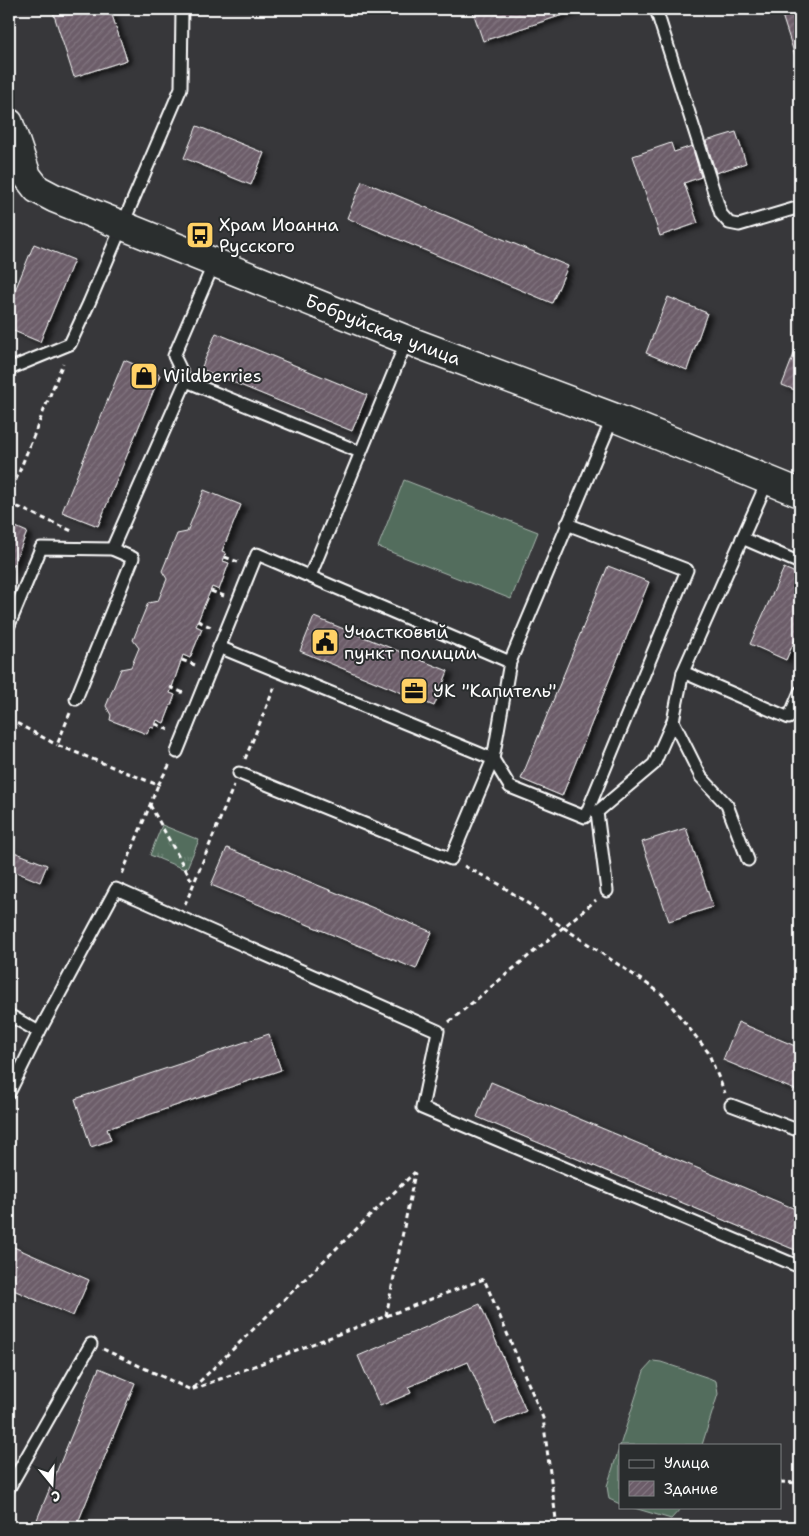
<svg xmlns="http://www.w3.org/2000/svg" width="809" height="1536" font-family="'Shantell Sans',sans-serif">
<defs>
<pattern id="park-tufts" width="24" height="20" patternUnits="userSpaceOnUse" patternTransform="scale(1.25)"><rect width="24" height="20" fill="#526d5d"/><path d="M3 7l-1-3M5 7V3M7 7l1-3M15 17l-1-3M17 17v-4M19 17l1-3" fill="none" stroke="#6c8375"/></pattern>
<pattern id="building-hatch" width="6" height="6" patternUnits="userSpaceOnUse" patternTransform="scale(1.25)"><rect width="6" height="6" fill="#6c5d69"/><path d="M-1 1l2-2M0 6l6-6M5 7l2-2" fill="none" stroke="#827580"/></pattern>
<filter id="shadow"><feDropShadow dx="5.5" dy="3" stdDeviation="2.5" flood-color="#0009"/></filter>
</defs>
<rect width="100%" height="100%" fill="#37373a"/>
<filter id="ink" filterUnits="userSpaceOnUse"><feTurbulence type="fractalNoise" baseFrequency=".02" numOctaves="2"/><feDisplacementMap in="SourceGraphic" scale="10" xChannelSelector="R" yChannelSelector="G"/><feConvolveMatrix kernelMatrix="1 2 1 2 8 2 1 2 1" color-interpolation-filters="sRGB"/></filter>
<g filter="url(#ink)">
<g fill="#526d5d" stroke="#a8b6ae">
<polygon points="404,480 538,532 511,599 378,547"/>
<polygon points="653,1361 661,1362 709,1378 716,1381 718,1394 702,1445 620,1445 620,1504 609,1499 607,1486 644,1371"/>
<polygon points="631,1507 682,1507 671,1519"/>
</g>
<polygon fill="url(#park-tufts)" stroke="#a8b6ae" points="162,825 199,840 186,870 150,855"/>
<g fill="url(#building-hatch)" stroke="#fff" filter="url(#shadow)">
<polygon points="52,9 110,9 127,60 74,77"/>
<polygon points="472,9 571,9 572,12 483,41"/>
<polygon points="780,9 800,9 800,61 797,62"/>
<polygon points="197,126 264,153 251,185 184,158"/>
<polygon points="736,132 746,163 716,173 706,141"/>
<polygon points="671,143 674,152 692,146 701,177 684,183 698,223 660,236 633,156"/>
<polygon points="362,181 568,266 552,303 347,218"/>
<polygon points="34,244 74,260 40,342 9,329 9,305"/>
<polygon points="668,297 707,313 687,370 646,353"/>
<polygon points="216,333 367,395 352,431 201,369"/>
<polygon points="799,341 800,341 800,392 782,385"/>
<polygon points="124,360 160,375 98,526 62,512"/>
<polygon points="204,490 241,505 222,551 226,553 223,561 229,563 219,590 212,587 203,608 196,626 202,629 190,658 183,655 170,693 175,695 164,723 157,720 154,728 150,727 147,734 110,720 111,715 106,706 121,669 131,667 139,648 133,640 148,603 158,601 167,579 162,571 177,534 187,532"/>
<polygon points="9,524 27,532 9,576"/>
<polygon points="608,566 649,582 562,796 521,779"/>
<polygon points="784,568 800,575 800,628 786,660 750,644"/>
<polygon points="314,617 448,671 434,706 300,651"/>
<polygon points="686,828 713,907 669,921 642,842"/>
<polygon points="227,848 432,932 416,969 211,885"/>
<polygon points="9,850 47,865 40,882 9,869"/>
<polygon points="738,1022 800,1048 800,1092 723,1060"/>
<polygon points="269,1034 281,1070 107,1129 111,1140 91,1147 75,1099"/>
<polygon points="491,1082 800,1211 800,1252 477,1117"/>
<polygon points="9,1245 89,1280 73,1316 9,1288"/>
<polygon points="480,1304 526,1411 495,1424 468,1362 408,1387 411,1393 380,1406 358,1356"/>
<polygon points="99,1368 135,1383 76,1527 34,1527"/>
</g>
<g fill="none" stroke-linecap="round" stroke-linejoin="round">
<defs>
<g id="lane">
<polyline points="656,9 721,214 729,223 739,225 800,207"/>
<polyline points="9,369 70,344 89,303 181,88 182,9"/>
<polyline points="186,381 360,452"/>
<polyline points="742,538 800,563"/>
<polyline points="112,549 186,381 174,356 214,263"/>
<polyline points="310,576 407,340"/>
<polyline points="9,625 41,548 112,549 133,558 76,699"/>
<polyline points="219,647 493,759 510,787 585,817 687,570 567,524"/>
<polyline points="683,672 789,718 800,692"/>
<polyline points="673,721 701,777 727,805 748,860"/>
<polyline points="177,752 257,554 510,662"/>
<polyline points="239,773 451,859 493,759 510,662 613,417"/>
<polyline points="607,891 597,812 654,764 673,721 683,672 768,480"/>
<polyline points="9,1015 39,1032"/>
<polyline points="9,1093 39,1032 116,889 438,1031 422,1108 800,1267"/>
<polyline points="731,1105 800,1131"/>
<polyline points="9,1488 91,1344"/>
</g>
<g id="secondary">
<path id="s1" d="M9 123 27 176 37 189 54 198 407 340 613 417 800 493"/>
</g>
</defs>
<use href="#lane" stroke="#fff" stroke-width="15"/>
<use href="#secondary" stroke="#fff" stroke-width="31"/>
<g stroke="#fff" stroke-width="3" stroke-dasharray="5 4" stroke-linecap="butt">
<polyline points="9,213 13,211"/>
<polyline points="9,497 63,363"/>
<polyline points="9,503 74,532"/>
<polyline points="225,557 238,562"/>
<polyline points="211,591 224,596"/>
<polyline points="198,621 211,627"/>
<polyline points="182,660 195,665"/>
<polyline points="170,687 186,694"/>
<polyline points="70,713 57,745 158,785 121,877"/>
<polyline points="9,719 57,745"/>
<polyline points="156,724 169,730"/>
<polyline points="245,759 275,686"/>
<polyline points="158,785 170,764"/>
<polyline points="150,805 193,883"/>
<polyline points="464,866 499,884 662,994 708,1052 725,1093"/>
<polyline points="185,905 234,785"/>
<polyline points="449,1022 596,900"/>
<polyline points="386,1316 415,1173"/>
<polyline points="103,1349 191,1390 484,1279 543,1418 557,1527"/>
<polyline points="193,1388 415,1172"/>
<polyline points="780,1482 800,1483"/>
</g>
<use href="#lane" stroke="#2a2d2e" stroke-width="11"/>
<use href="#secondary" stroke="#2a2d2e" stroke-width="28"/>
</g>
</g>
<defs>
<symbol id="bus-square" viewBox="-11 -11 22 22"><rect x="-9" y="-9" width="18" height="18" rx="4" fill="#ffd166" stroke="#2a2d2e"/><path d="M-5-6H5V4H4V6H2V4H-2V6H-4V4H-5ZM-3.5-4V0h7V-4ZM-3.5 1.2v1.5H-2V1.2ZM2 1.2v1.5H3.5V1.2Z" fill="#111"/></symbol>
<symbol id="shop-square" viewBox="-11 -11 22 22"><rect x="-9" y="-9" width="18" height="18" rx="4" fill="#ffd166" stroke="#2a2d2e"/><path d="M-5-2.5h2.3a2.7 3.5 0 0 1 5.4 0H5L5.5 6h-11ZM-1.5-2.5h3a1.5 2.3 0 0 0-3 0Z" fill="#111"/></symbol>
<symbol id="civic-square" viewBox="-11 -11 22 22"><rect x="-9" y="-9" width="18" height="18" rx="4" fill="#ffd166" stroke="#2a2d2e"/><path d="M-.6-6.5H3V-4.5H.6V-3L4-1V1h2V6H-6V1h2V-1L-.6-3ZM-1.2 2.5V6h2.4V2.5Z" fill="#111"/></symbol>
<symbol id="office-square" viewBox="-11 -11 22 22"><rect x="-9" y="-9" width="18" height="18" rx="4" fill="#ffd166" stroke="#2a2d2e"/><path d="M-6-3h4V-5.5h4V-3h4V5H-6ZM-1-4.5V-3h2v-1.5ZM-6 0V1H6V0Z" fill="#111"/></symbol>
</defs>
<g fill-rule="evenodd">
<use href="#bus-square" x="184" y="219" width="32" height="32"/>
<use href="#shop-square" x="128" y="360" width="32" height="32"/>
<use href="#civic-square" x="309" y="626" width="32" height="32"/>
<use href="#office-square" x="398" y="675" width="32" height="32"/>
</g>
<g text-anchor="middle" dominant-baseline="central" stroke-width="4" stroke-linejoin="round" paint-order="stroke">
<g font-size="18" fill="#fff" stroke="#2a2d2e" text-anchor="start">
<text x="219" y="225">Храм Иоанна<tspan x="219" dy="21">Русского</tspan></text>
<text x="163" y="376">Wildberries</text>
<text x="344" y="632">Участковый<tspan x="344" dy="21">пункт полиции</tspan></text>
<text x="433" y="691">УК "Капитель"</text>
</g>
<g font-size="18" fill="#fff" stroke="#2a2d2e">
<text stroke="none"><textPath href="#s1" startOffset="446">Бобруйская улица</textPath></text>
</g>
</g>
<rect width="809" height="1536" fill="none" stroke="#2a2d2e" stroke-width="30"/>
<rect x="15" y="15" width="779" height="1506" fill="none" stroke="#fff" stroke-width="2" filter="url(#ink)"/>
<rect x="619" y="1444" width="162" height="65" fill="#2a2d2e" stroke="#7f8182"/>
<rect x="629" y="1460" width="25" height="8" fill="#2a2d2e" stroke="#7f8182"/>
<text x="664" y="1468" font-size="15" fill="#ffffff">Улица</text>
<rect x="629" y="1481" width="25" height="15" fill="url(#building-hatch)" stroke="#7f8182"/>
<text x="664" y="1494" font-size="15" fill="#ffffff">Здание</text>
<g transform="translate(52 1484) rotate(162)" stroke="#2a2d2e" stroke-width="4" paint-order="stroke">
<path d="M0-4L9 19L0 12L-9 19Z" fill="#ffffff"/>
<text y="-8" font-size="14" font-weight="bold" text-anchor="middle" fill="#ffffff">С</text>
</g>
</svg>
